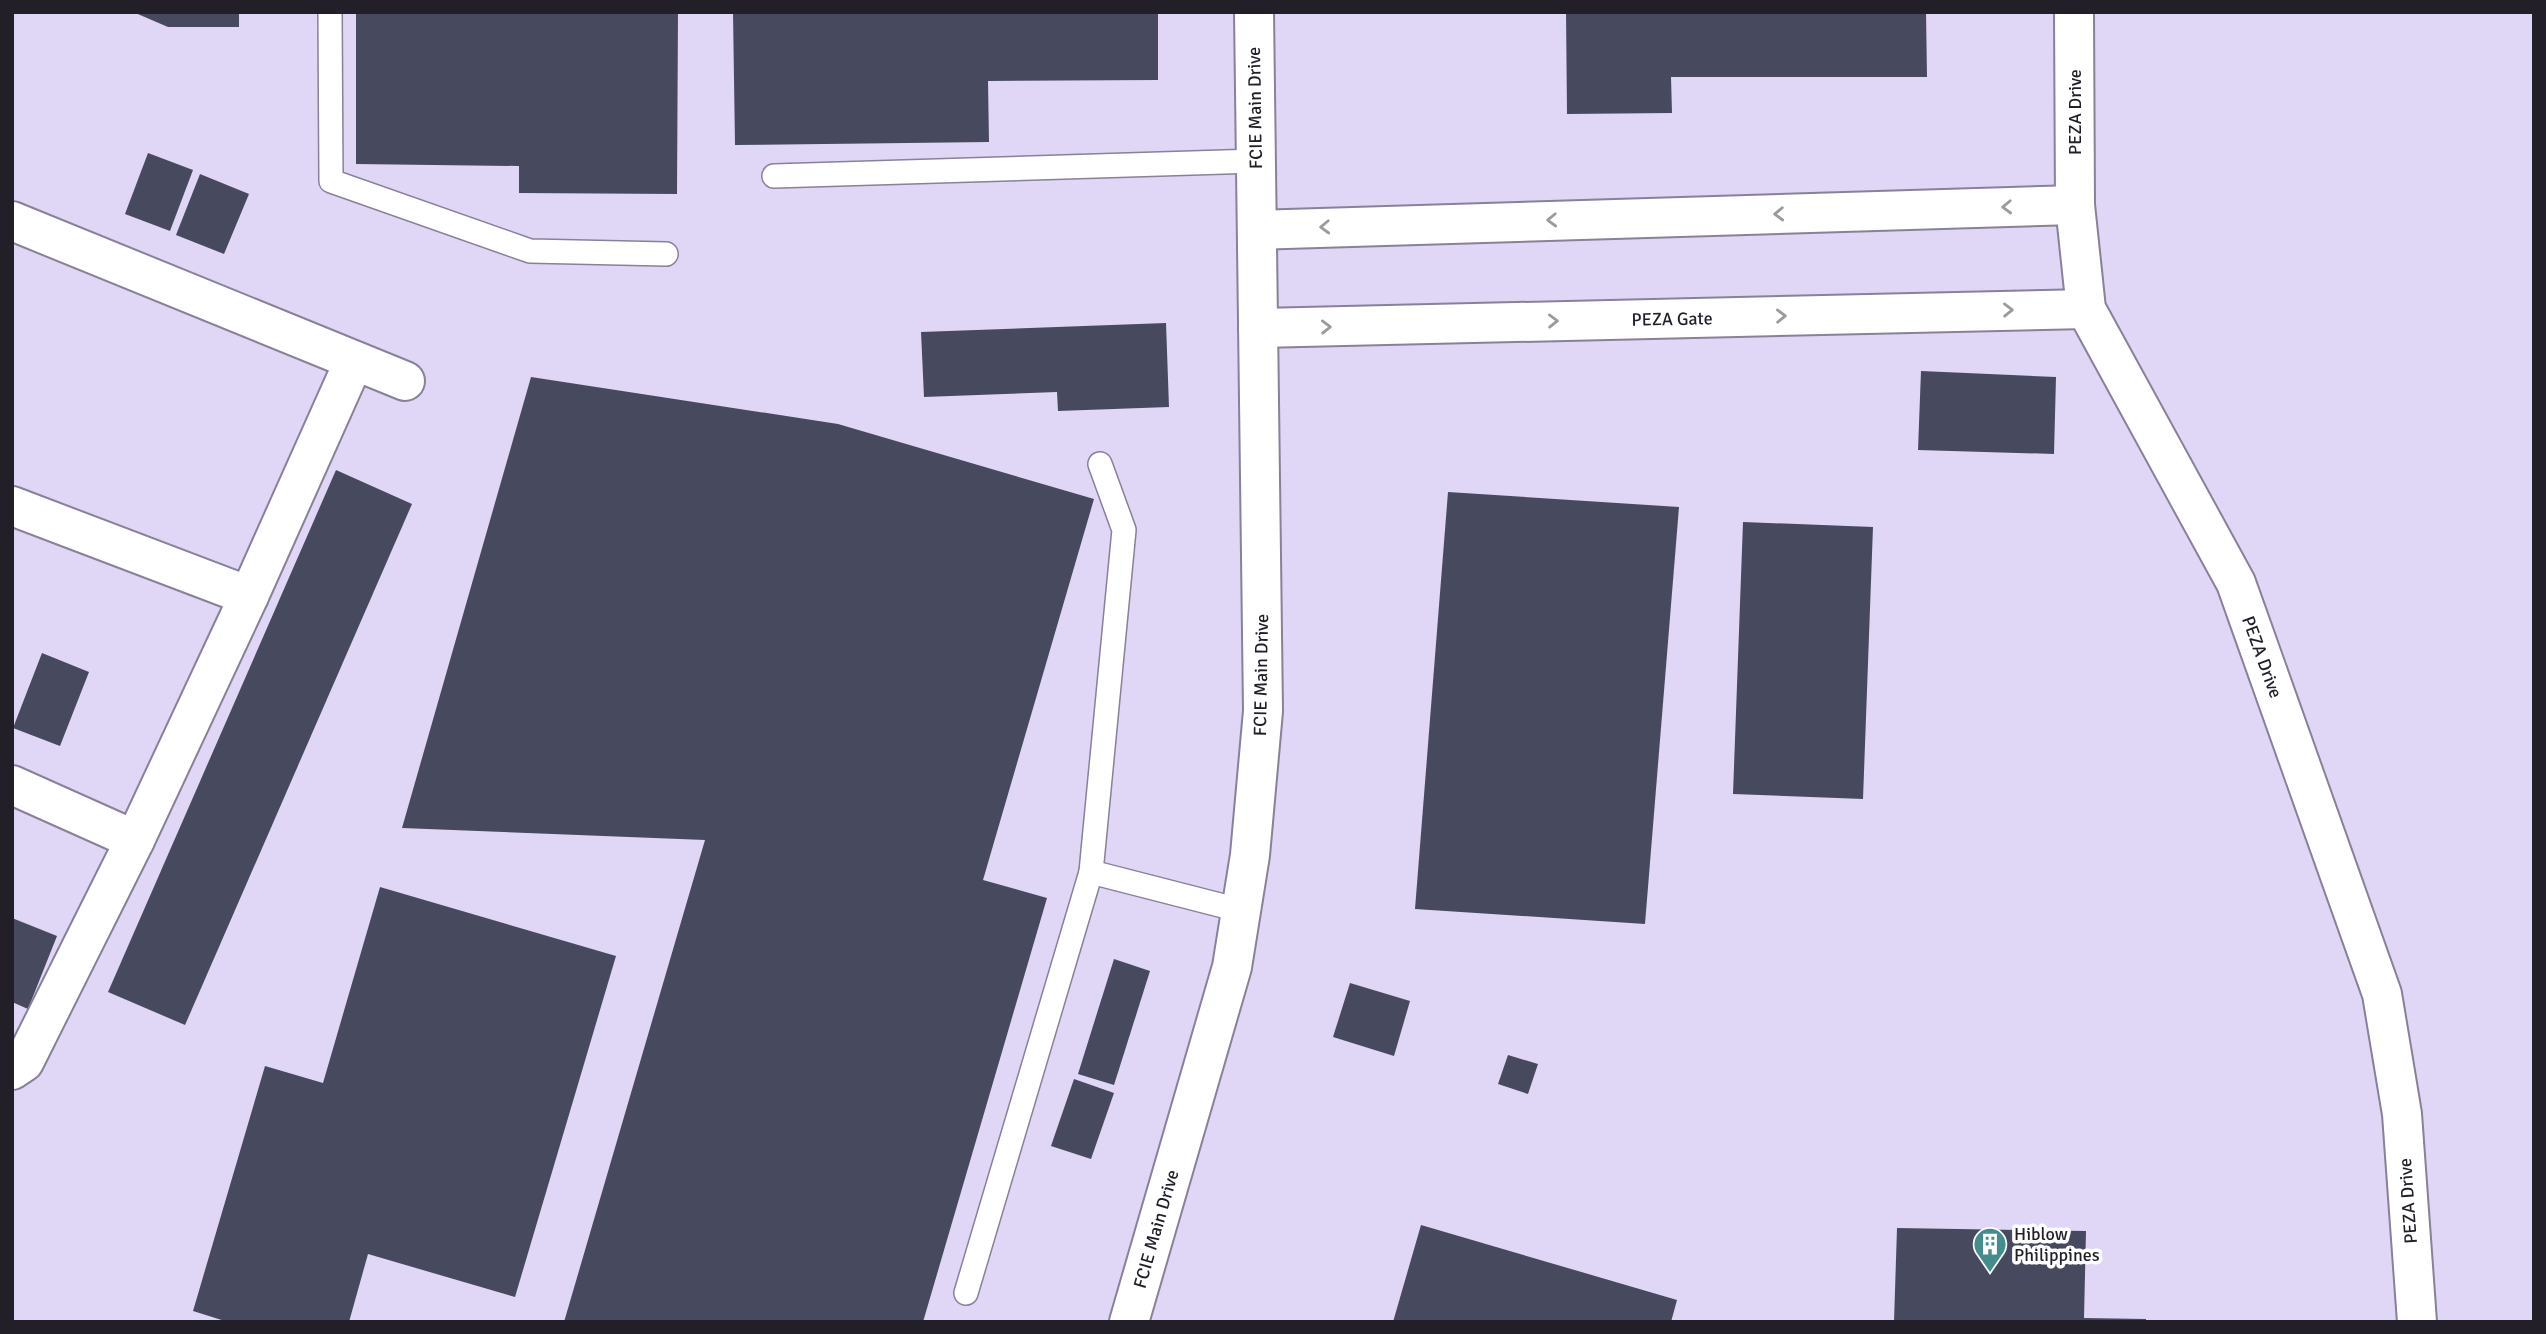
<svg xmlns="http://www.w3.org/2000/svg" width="2546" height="1334" font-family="Signika,sans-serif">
<rect width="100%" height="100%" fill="#ece4fe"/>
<rect fill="#e0d6f6" x="12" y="12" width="2522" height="1310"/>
<g fill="#474a5f">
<polygon points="133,12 239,12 239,27 168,27"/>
<polygon points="356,12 678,12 677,194 519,193 519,166 356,164"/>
<polygon points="733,12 1158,12 1158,80 988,81 989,142 735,145"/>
<polygon points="1566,12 1926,12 1927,77 1671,77 1672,113 1567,114"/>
<polygon points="148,153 193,170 170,231 125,214"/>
<polygon points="200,174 249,194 224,254 176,235"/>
<polygon points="1166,323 1169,407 1058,411 1057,392 924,397 921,332"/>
<polygon points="1921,371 2056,377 2054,454 1918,450"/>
<polygon points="531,377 838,424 1094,499 983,880 1047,898 923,1322 564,1322 705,840 402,828"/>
<polygon points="336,470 412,504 185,1025 108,992"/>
<polygon points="1448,492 1679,507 1645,924 1415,909"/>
<polygon points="1743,522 1873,527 1863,799 1733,794"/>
<polygon points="42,653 89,672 60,746 13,728"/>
<polygon points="380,887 616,956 515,1297 368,1254 349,1322 228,1322 193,1311 265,1066 323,1083"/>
<polygon points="12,918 57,936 28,1009 12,1002"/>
<polygon points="1114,959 1150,971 1114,1085 1078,1074"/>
<polygon points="1350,983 1410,1001 1394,1056 1333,1037"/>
<polygon points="1508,1055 1538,1064 1528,1094 1498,1084"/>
<polygon points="1074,1079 1114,1093 1091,1159 1051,1146"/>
<polygon points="1421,1225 1677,1300 1671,1322 1393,1322"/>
<polygon points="1897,1228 2086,1231 2084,1318 2146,1319 2146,1322 1894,1322"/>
</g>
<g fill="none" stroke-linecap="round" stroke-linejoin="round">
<defs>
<g id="lane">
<polyline points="330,12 331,181 530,251 666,254"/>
<polyline points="774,176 1256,161"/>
<polyline points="1091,872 1243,911"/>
<polyline points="966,1293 1091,872 1124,530 1100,464"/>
</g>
<g id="street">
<polyline points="2074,12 2075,205 2086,309 2236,583 2382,994 2402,1114 2417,1322"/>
<polyline points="12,221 405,381"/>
<polyline points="1257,230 2075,205"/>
<polyline points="1258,328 2086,309"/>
<polyline points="12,506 249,596"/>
<polyline points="12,785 135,840"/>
<polyline points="12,1070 24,1062 135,840 249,596 354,361"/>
<polyline points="1129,1322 1232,967 1250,855 1263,711 1254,12"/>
</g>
</defs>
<use href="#lane" stroke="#888198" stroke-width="26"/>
<use href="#street" stroke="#888198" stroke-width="42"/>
<use href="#lane" stroke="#fff" stroke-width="23"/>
<use href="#street" stroke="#fff" stroke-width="38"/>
</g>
<defs><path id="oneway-chevron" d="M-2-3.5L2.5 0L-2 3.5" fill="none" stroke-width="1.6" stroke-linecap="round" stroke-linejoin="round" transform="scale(1.75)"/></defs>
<g stroke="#9c9a9e">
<use href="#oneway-chevron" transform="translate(2007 207) rotate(178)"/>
<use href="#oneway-chevron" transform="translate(1779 214) rotate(178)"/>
<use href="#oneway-chevron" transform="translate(1552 220) rotate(178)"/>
<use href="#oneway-chevron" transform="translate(1325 227) rotate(178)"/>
<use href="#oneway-chevron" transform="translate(2008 310) rotate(-1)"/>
<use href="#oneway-chevron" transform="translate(1781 316) rotate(-1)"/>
<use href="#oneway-chevron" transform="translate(1553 321) rotate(-1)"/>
<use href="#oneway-chevron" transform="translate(1326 327) rotate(-1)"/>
</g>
<defs>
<symbol id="building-pin" viewBox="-11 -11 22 30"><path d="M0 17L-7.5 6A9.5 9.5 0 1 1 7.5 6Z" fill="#458d8c" stroke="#fff"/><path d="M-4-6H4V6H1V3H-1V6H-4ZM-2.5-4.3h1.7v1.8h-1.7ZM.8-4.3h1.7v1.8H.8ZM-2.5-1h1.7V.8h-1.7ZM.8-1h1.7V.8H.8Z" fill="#fff"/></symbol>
</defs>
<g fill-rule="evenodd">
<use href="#building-pin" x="1971" y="1225" width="38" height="52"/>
</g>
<g text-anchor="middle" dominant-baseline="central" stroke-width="7" stroke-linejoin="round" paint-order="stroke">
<g font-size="18" fill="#221f28" stroke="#fff">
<text transform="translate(1255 108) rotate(-91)">FCIE Main Drive</text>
<text transform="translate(2075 112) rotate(-90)">PEZA Drive</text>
<text transform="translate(1672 319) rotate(-1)">PEZA Gate</text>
<text transform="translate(2262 657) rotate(70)">PEZA Drive</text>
<text transform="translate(1261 675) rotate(-89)">FCIE Main Drive</text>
<text transform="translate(2408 1201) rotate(-94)">PEZA Drive</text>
<text transform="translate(1156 1229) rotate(-74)">FCIE Main Drive</text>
</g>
<g font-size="18" fill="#221f28" stroke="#fff" text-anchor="start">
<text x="2014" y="1234">Hiblow<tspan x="2014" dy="21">Philippines</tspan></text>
</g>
</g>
<rect width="2546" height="1334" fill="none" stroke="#221f28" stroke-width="28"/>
</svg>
